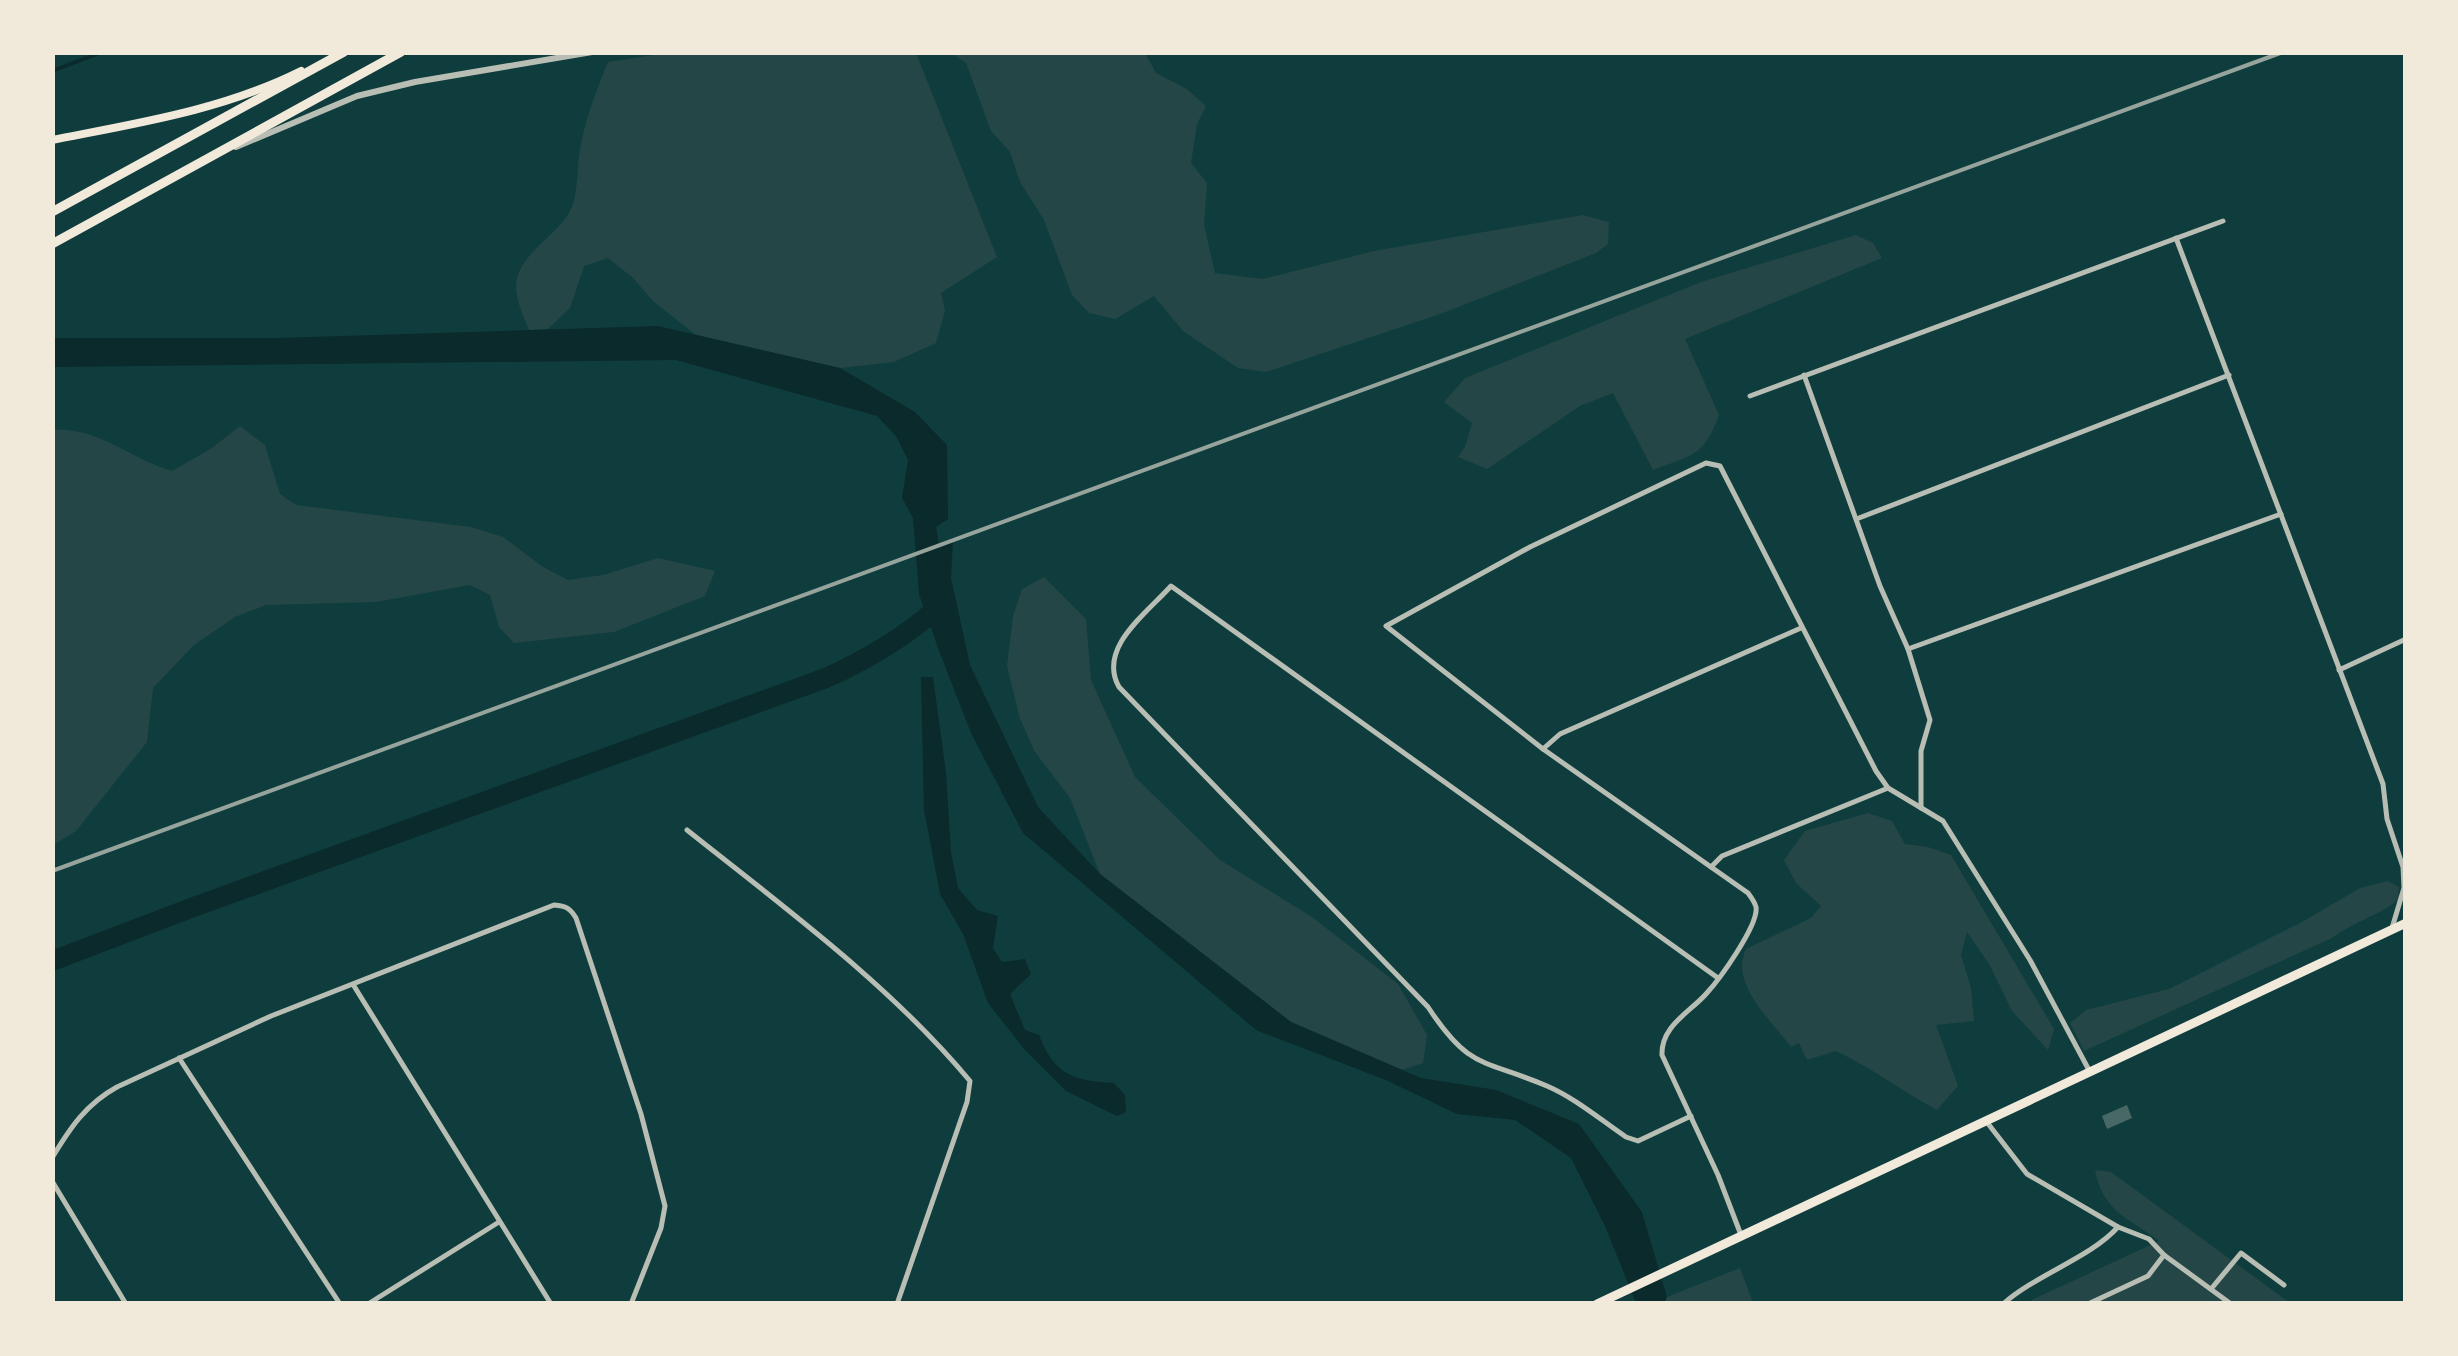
<svg xmlns="http://www.w3.org/2000/svg" width="2458" height="1356" font-family="Raleway,sans-serif">
<rect width="100%" height="100%" fill="#0f3d3e"/>
<g fill="#244646">
<path d="M667 53H916L997 257 941 293 945 311 936 343 894 362 840 368 696 335 654 302 632 277 608 258 584 266 570 308 548 329 529 330C523 315 513 295 517 278 526 247 563 233 573 204 578 187 577 167 580 150 585 119 596 91 608 62Z"/>
<polygon points="951,53 1145,53 1156,73 1187,89 1206,106 1197,124 1191,163 1207,183 1204,225 1215,273 1263,279 1374,251 1583,215 1609,222 1608,244 1596,253 1443,313 1266,372 1238,368 1183,331 1154,296 1115,319 1089,313 1072,295 1044,220 1020,182 1010,152 991,131 966,63"/>
<path d="M1856 235 1873 243 1882 258 1685 339 1719 415C1704 457 1692 455 1653 470L1613 393 1580 406 1487 469 1458 457 1465 447 1472 423 1444 402 1465 378 1701 282Z"/>
<path d="M240 426 265 445 280 494 296 505 471 527 503 537 543 567 568 580 603 575 658 558 715 571 705 596 614 632 514 643 499 627 490 595 470 585 376 602 266 605 235 617 194 645 153 688 147 742 76 831 53 845V430C99 427 130 459 172 471L212 448Z"/>
<polygon points="1044,577 1086,619 1091,680 1135,777 1220,860 1312,917 1398,984 1427,1035 1423,1063 1402,1070 1291,1022 1100,874 1070,798 1035,752 1020,719 1007,666 1013,616 1022,589"/>
<path d="M1868 813 1892 821 1905 844 1928 847 1951 855 2054 1029 2048 1050 2012 1011 1989 964 1967 932 1961 955 1971 988 1974 1021 1936 1025 1958 1086 1937 1110C1902 1091 1872 1068 1836 1051L1807 1060 1799 1043 1791 1047C1772 1021 1729 984 1746 949L1811 918 1821 906 1796 883 1784 860 1805 831Z"/>
<path d="M2388 881 2399 887 2398 900C2383 913 2352 923 2332 938L2084 1051 2070 1023 2086 1010 2169 989 2302 922 2360 888Z"/>
<path d="M2095 1170 2111 1172 2290 1303 2023 1304 2159 1241C2129 1218 2103 1212 2095 1170Z"/>
<polygon points="1740,1268 1753,1303 1664,1304 1667,1297"/>
</g>
<g fill="#0a2a2b">
<polygon points="658,326 840,368 915,412 947,445 948,519 936,527 939,545 953,541 951,578 970,665 1038,807 1100,874 1291,1022 1421,1078 1496,1090 1579,1124 1642,1212 1667,1297 1664,1303 1636,1303 1605,1226 1571,1158 1515,1120 1457,1114 1386,1080 1256,1030 1023,833 971,733 938,648 919,594 913,518 902,498 908,460 896,436 877,416 676,360 53,367 52,338 278,338"/>
<path d="M921 677H933L946 773 951 852 958 888 977 910 998 916 993 948 1002 962 1025 959 1031 974 1010 994 1025 1030 1039 1035C1054 1075 1074 1081 1114 1083L1125 1095 1126 1112 1117 1116 1066 1091 1025 1050 988 1003 963 934 940 894 924 810Z"/>
</g>
<g fill="none" stroke-linecap="round" stroke-linejoin="round">
<polyline stroke="#0a2a2b" stroke-width="4" points="52,71 102,52"/>
<path stroke="#0a2a2b" stroke-width="20" d="M52 961 191 908 826 678C866 660 900 640 933 612"/>
</g>
<polygon fill="#486865" points="2127,1105 2132,1118 2107,1129 2102,1116"/>
<g fill="none" stroke-linecap="round" stroke-linejoin="round">
<g stroke="#b8beb3" stroke-width="5">
<polyline points="2176,238 2383,784 2387,819 2403,867 2404,888 2392,928"/>
<polyline points="1804,375 1880,586 1908,649 1930,720 1921,751 1921,808"/>
<polyline points="1750,396 2223,221"/>
<polyline points="1859,518 2229,375"/>
<polyline points="1908,649 2281,514"/>
<polyline points="2339,670 2406,639"/>
<polyline points="1543,749 1386,626 1530,547 1706,463 1720,466 1876,771 1888,788 1943,821 2030,960 2090,1072"/>
<path d="M687 830C785 908 889 984 970 1081L967 1102 897 1304"/>
<polyline points="1711,867 1722,856 1888,788"/>
<polyline points="354,986 551,1304"/>
<polyline points="179,1058 340,1304"/>
<path d="M1691 1116 1638 1141 1626 1137C1601 1120 1575 1098 1547 1086 1484 1059 1470 1071 1428 1007L1119 687C1097 648 1147 613 1171 586L1718 978"/>
<polyline points="1986,1121 2027,1174 2118,1227 2149,1239 2164,1255 2148,1276 2088,1304"/>
<path d="M52 1158C70 1128 86 1104 117 1087L271 1016 554 905C566 906 570 908 576 918L641 1114 665 1206 661 1228 631 1304"/>
<polyline points="52,1181 126,1304"/>
<path d="M1741 1235 1718 1175 1662 1055C1661 1026 1689 1013 1706 994 1719 980 1759 925 1756 907 1755 903 1751 897 1748 893L1543 749 1560 734 1801 628"/>
<polyline points="2164,1255 2231,1304"/>
<polyline points="2211,1289 2241,1253 2284,1285"/>
<polyline points="368,1304 499,1222"/>
<path d="M2003 1304C2037 1274 2090 1258 2118 1227"/>
</g>
<polyline stroke="#b8beb3" stroke-width="6" points="236,147 357,96 415,82 592,52"/>
<path stroke="#f1e9da" stroke-width="8" d="M52 140C138 123 223 110 301 71"/>
<polyline stroke="#f1e9da" stroke-width="9" points="1597,1304 2406,923"/>
<g stroke="#f1e9da" stroke-width="9">
<polyline points="52,212 344,52"/>
<polyline points="52,244 401,52"/>
</g>
<polyline stroke="#97a49c" stroke-width="4" points="52,871 2283,52"/>
</g>
<rect width="2458" height="1356" fill="none" stroke="#f1e9da" stroke-width="110"/>
</svg>
